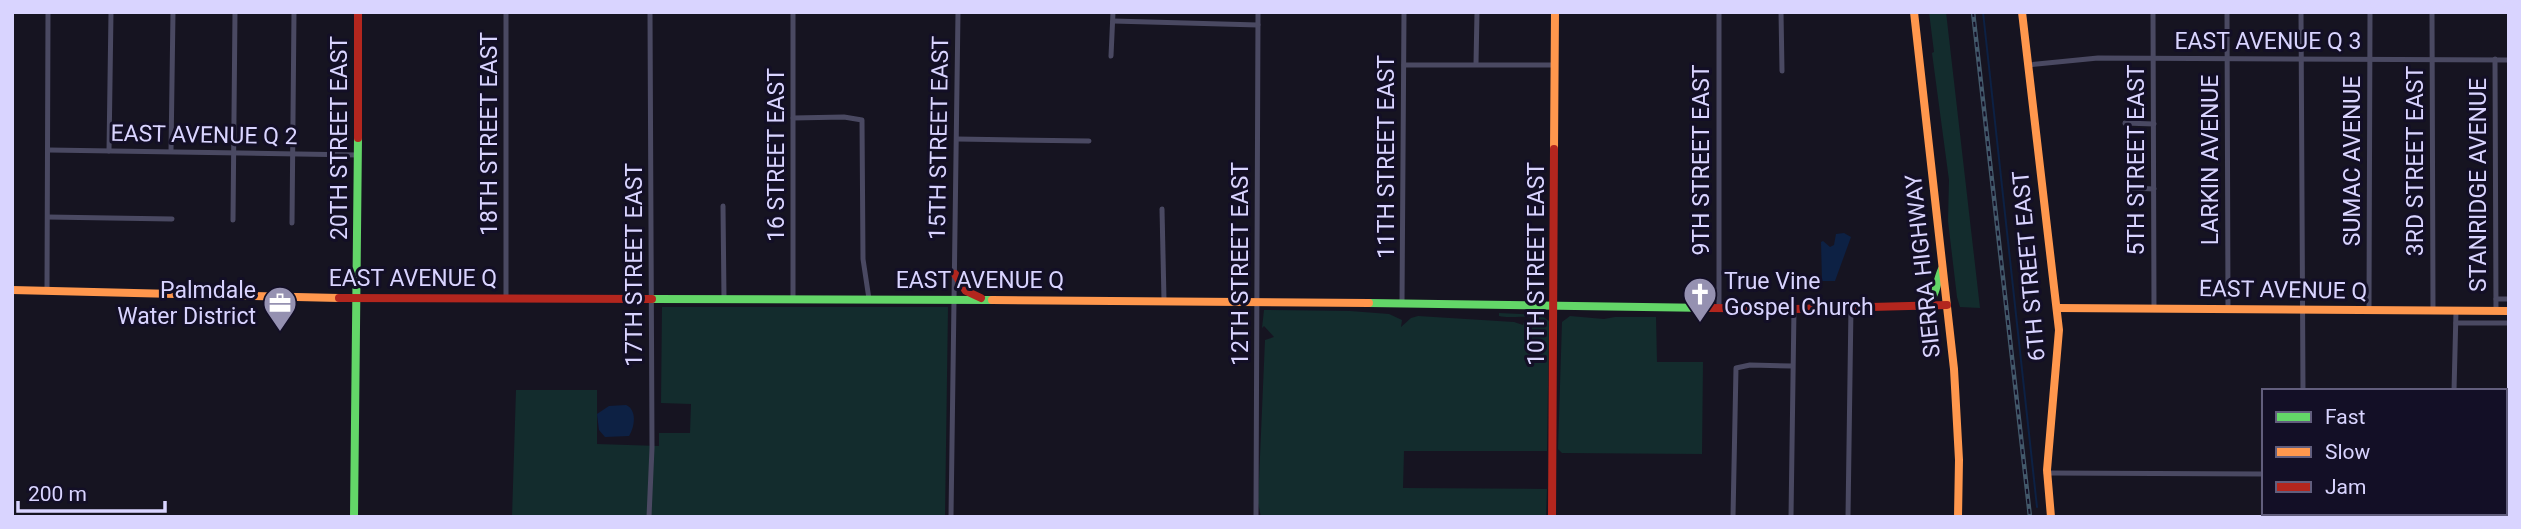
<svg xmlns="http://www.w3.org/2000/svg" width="2521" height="529" font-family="Roboto,sans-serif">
<rect width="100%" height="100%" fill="#161421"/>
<g fill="#132c2d">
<polygon points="1929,12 1946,12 1980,308 1960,307 1957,297 1948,221 1949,180 1932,53 1934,52"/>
<polygon points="662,307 948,307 945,517 512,517 516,390 597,390 597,444 659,446 659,433 690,433 691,404 661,403"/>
<path d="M1264 310 1350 311 1389 314 1402 320 1401 327 1411 318 1418 316 1514 322 1523 325 1524 322 1532 324 1534 319C1523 314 1511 319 1499 316V313L1541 315 1549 321 1547 451H1404L1403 488 1547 489 1546 517H1261L1258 503 1265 340 1274 337 1264 326 1262 328Z"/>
<polygon points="1570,316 1604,319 1615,317 1656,317 1657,362 1703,362 1702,454 1562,453 1558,449 1562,322"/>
</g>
<g fill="#0d2144">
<polygon points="1844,233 1851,237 1835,281 1822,281 1821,242 1823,241 1830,247 1834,245 1836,234"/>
<path d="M626 405C637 410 635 426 629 436L605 437 599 430 597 414 609 406Z"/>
</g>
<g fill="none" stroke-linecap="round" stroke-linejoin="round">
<polyline stroke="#0d2144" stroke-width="2" points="1983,12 2037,507"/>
<g stroke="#4a4962" stroke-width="5">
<polyline points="506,12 506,298"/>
<polyline points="1781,12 1782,71"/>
<polyline points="2153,12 2154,308"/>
<polyline points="2227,12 2228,308"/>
<polyline points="2301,12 2303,391"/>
<polyline points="2432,12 2433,310"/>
<polyline points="1113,21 1258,25"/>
<polyline points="1111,56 1113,12"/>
<polyline points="2495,59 2496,311"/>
<polyline points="1476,64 1477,12"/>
<polyline points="1404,65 1555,65"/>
<polyline points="2028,65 2098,58 2509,60"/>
<polyline points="793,118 844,117 862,120 863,259 869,299"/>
<polyline points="2125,123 2154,124"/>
<polyline points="957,139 1089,141"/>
<polyline points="49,150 358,155"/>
<polyline points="109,151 111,12"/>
<polyline points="171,151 173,12"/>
<polyline points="2131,188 2154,189"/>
<polyline points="723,206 724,298"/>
<polyline points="1162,209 1164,300"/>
<polyline points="48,217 172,219"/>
<polyline points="233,220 235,12"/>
<polyline points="292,223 294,12"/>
<polyline points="47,290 48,12"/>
<polyline points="793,299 793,12"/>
<polyline points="2496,299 2509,299"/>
<polyline points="1402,303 1404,12"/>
<polyline points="1719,308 1719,12"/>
<polyline points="2369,310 2370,12"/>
<polyline points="2456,323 2509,323"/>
<polyline points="2454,391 2456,311"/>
<polyline points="2046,473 2264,474"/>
<polyline points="2302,513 2302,514"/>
<polyline points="649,517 652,448 650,12"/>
<polyline points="951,517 958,12"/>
<polyline points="1256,517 1258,12"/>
<polyline points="1733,517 1736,368 1750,365 1792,366"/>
<polyline points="1791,517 1794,309"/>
<polyline points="1848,517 1851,306"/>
<polyline points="2452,517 2452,513"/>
</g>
<g stroke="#63d668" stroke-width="8">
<polyline points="652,299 992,300"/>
<polyline points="1369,303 1711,308"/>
<path d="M1917 306C1940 299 1933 289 1942 269"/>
<polyline points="354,517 358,138"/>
</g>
<g stroke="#ff974d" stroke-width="8">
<polyline points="1914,12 1954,369 1959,460 1958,517"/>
<polyline points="2022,12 2059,330 2047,470 2051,517"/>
<polyline points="1554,149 1555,12"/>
<polyline points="12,290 339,298"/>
<polyline points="992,300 1369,303"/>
<polyline points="2057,308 2509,311"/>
</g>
<g stroke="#b3261e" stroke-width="8">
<polyline points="358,138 358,12"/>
<polyline points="955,274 966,291 981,298"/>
<polyline points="339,298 652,299"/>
<polyline points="1711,308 1794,309 1947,305"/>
<polyline points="1552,517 1554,149"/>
</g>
<defs>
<polyline id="rail" points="1973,12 2030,517"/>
</defs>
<use href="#rail" stroke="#43596b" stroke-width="4.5"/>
<use href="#rail" stroke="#130f26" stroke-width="2" stroke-dasharray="5" stroke-linecap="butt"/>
</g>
<defs>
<symbol id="church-pin" viewBox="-11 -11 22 30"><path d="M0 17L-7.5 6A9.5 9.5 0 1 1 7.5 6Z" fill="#9591b1" stroke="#130f26"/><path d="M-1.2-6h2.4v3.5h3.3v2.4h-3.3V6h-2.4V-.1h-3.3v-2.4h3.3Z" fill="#fff"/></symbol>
<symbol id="office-pin" viewBox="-11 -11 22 30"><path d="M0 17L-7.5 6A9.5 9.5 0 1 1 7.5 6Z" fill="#9591b1" stroke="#130f26"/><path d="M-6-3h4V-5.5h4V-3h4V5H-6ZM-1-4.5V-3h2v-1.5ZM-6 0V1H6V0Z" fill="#fff"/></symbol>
</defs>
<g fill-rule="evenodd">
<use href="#church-pin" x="1681" y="275" width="38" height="52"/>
<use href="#office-pin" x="261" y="284" width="38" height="52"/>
</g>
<g text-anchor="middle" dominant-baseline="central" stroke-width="6" stroke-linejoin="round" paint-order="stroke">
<g font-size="23" fill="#d9d4ff" stroke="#130f26">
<text x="2268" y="41">EAST AVENUE Q 3</text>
<text transform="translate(489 134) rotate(-90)">18TH STREET EAST</text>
<text transform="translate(204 135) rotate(1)">EAST AVENUE Q 2</text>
<text transform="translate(339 138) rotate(-90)">20TH STREET EAST</text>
<text transform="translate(939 138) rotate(-89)">15TH STREET EAST</text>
<text transform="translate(776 155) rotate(-90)">16 STREET EAST</text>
<text transform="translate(1386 157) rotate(-90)">11TH STREET EAST</text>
<text transform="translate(1701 160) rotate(-90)">9TH STREET EAST</text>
<text transform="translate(2136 160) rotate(-90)">5TH STREET EAST</text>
<text transform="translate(2210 160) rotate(-90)">LARKIN AVENUE</text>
<text transform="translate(2352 161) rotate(-90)">SUMAC AVENUE</text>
<text transform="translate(2415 161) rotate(-90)">3RD STREET EAST</text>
<text transform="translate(2478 185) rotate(-90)">STANRIDGE AVENUE</text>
<text transform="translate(1240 264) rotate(-90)">12TH STREET EAST</text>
<text transform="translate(1536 264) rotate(-90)">10TH STREET EAST</text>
<text transform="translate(634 265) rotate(-90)">17TH STREET EAST</text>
<text transform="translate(1923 266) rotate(-96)">SIERRA HIGHWAY</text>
<text transform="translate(2029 266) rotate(-95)">6TH STREET EAST</text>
<text x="413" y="278">EAST AVENUE Q</text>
<text x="980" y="280">EAST AVENUE Q</text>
<text transform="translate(2283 290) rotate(1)">EAST AVENUE Q</text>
</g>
<g font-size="23" fill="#d9d4ff" stroke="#130f26" text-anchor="start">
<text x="1724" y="281">True Vine<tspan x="1724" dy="26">Gospel Church</tspan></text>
<text x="256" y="290" text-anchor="end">Palmdale<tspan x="256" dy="26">Water District</tspan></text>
</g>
</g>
<rect width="2521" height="529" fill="none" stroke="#d9d4ff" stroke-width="28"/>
<rect x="2262" y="389" width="245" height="126" fill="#130f26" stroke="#625e7d" stroke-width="2"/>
<rect x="2276" y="412" width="35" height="10" fill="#63d668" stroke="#625e7d" stroke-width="2"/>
<text x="2325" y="424" font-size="21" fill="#d9d4ff">Fast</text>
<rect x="2276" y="447" width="35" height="10" fill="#ff974d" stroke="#625e7d" stroke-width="2"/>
<text x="2325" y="459" font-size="21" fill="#d9d4ff">Slow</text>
<rect x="2276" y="482" width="35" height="10" fill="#b3261e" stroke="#625e7d" stroke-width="2"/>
<text x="2325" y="494" font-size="21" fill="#d9d4ff">Jam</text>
<path d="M18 501v10h147v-10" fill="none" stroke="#d9d4ff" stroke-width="3.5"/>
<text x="28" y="501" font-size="21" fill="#d9d4ff" stroke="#130f26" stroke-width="5" paint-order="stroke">200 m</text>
</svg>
